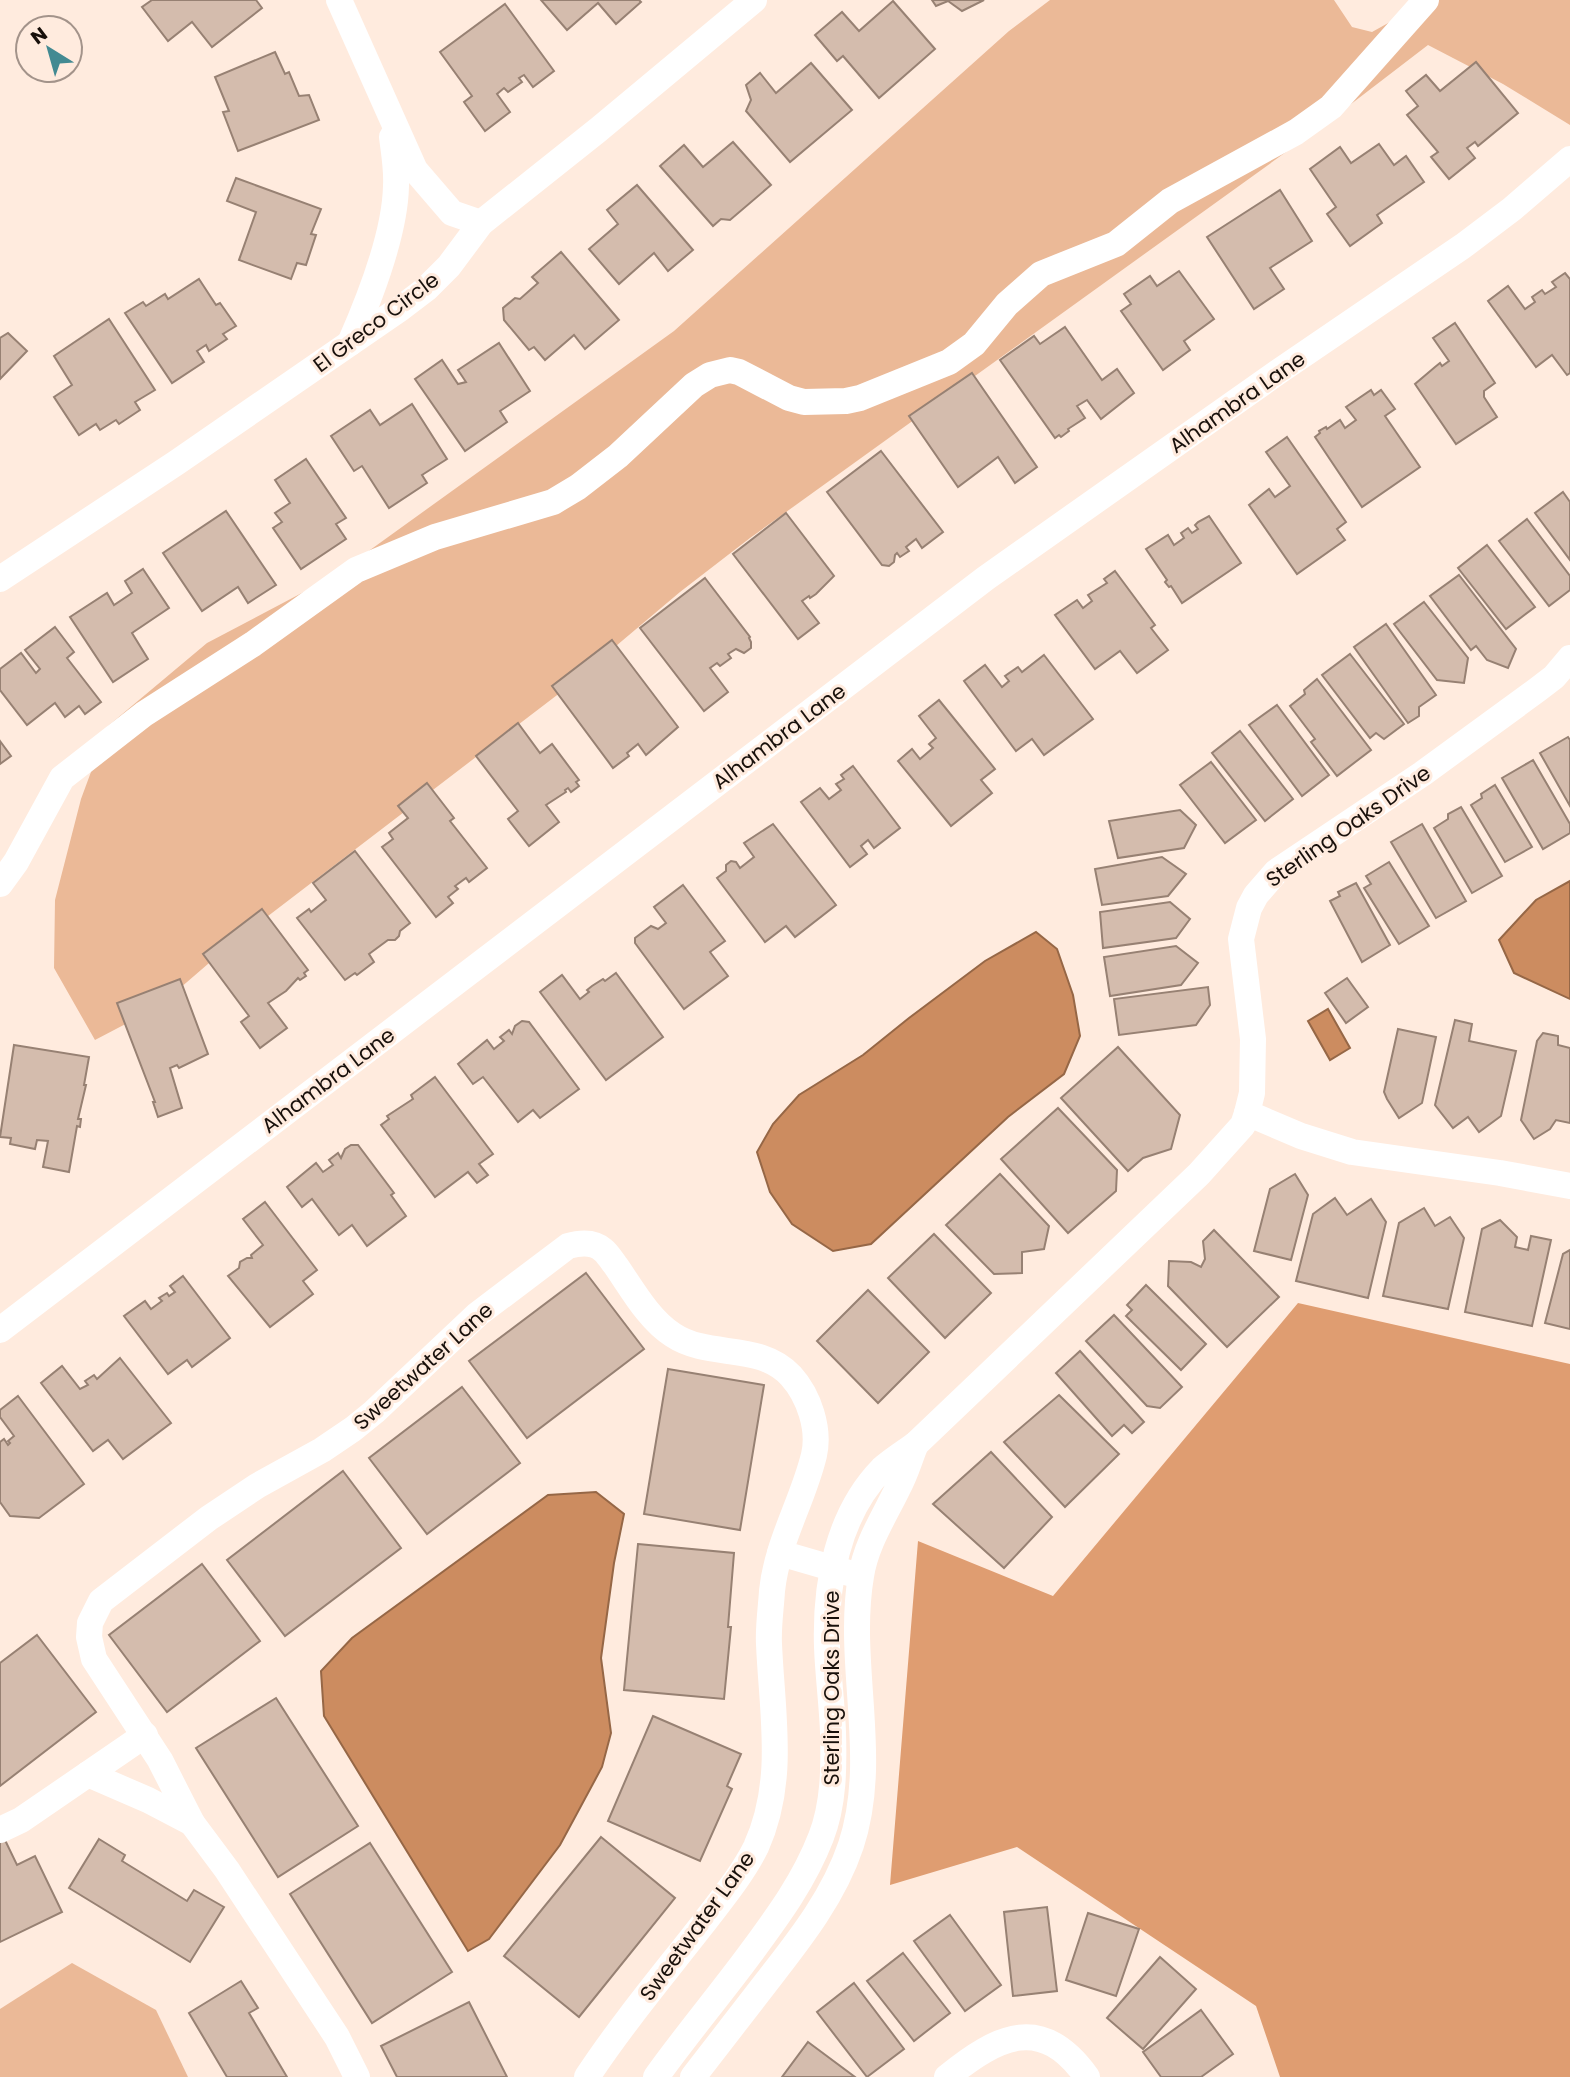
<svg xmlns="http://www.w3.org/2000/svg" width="1570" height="2077" font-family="Poppins,sans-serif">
<rect width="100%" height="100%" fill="#ffebde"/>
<g fill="#ebb997">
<polygon points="1050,0 1334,0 1352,27 1372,32 1390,22 1418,0 1570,0 1570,125 1503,84 1428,45 1325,124 750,538 680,592 565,689 230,945 158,1007 95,1040 54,968 55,900 81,799 108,726 207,643 334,576 674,331 1009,31"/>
<polygon points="72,1963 156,2010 188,2077 0,2077 0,2009"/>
</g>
<polygon fill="#df9d71" points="1298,1303 1570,1364 1570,2077 1280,2077 1256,2006 1017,1847 890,1885 918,1541 1053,1596"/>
<g fill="#cc8c60" stroke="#966746" stroke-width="2">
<polygon points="1570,881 1570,999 1514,973 1499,940 1536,900"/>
<polygon points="1036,932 1057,949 1073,995 1080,1036 1064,1074 1008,1117 871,1244 833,1251 792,1224 770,1192 757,1152 773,1124 799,1095 863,1055 909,1018 985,961"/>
<polygon points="1328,1009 1350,1048 1330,1060 1308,1021"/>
<polygon points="596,1492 624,1514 614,1563 601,1658 611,1733 602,1767 560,1845 489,1939 468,1951 324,1716 321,1671 352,1638 548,1495"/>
</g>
<g fill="#d4bcad" stroke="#978173" stroke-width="2">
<polygon points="152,0 256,0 262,8 212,47 192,22 168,41 142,7"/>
<polygon points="541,0 639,0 641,2 616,24 598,3 567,30"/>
<polygon points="932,0 984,0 962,11 948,1 936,6"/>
<polygon points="893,1 935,49 879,98 843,56 837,61 815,35 842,12 859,31"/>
<polygon points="505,4 554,71 533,87 524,75 519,78 522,82 508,92 504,88 497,94 510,112 485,131 464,102 472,96 440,52"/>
<polygon points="275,52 285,74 289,72 299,96 309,95 319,120 238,151 223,112 229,111 215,77"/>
<polygon points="1476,62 1518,113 1478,146 1475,142 1467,148 1475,158 1449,179 1431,157 1438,152 1407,115 1418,106 1406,91 1426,75 1440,91"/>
<polygon points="811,63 852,110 790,162 746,111 751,100 746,85 760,73 776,93"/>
<polygon points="733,142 771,185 730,220 721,219 713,226 660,166 684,145 703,167"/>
<polygon points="1379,144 1394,165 1406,156 1424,182 1377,215 1382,223 1350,246 1327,214 1336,207 1310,169 1340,147 1351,163"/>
<polygon points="236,178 321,209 311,234 316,235 306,265 297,263 291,279 239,260 256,212 227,201"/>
<polygon points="637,185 693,250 668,271 654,253 619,284 589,249 618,224 607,210"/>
<polygon points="1280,190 1312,241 1270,268 1284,289 1254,309 1207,237"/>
<polygon points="561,252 619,320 585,349 574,335 545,360 534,347 529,350 504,320 503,308 515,298 520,299 538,283 532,277"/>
<polygon points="1179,271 1214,319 1184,341 1190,350 1163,370 1121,311 1131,304 1124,294 1150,276 1157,286"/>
<polygon points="1565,273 1570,279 1570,373 1567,375 1552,355 1536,367 1488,301 1508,286 1525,309 1535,302 1532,297 1542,290 1545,294 1556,287 1552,282"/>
<polygon points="199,279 216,305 220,303 236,326 223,334 227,339 209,351 206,345 197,351 204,362 172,383 125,313 143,302 146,306 165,294 168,299"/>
<polygon points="109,319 155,390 135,402 140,410 119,424 116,420 100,430 96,424 79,435 54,397 72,385 54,356"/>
<polygon points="1455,323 1495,383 1484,391 1484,397 1497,417 1456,444 1415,384 1435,367 1440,363 1442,366 1449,361 1433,338"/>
<polygon points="1065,327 1102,380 1117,369 1134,393 1101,419 1087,400 1077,406 1085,418 1068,429 1069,431 1061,437 1059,435 1055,438 1000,360 1034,336 1040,344"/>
<polygon points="8,333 27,351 0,379 0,338"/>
<polygon points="499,343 530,391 500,411 507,422 465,451 415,379 442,360 458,384 466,382 458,370"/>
<polygon points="972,373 1037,467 1015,483 998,457 958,487 909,416"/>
<polygon points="1371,390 1374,395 1381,390 1395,409 1385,416 1420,467 1362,507 1315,437 1320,433 1319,431 1326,427 1327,429 1340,420 1345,428 1356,420 1346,407"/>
<polygon points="412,404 447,459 422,475 427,483 389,508 362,466 354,471 331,436 370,410 380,425"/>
<polygon points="1287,437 1346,522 1337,529 1345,540 1297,574 1249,505 1269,489 1275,497 1290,486 1266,452"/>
<polygon points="881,451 943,532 922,548 916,539 906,547 909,551 900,557 897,553 895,555 894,562 889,566 882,565 827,492"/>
<polygon points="306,459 346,518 336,524 346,539 301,569 273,528 282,522 275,513 290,503 275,480"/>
<polygon points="1563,492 1570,502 1570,560 1535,513"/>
<polygon points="226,511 276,585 248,603 238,587 202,611 163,553"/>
<polygon points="786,513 834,576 816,594 810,598 809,596 802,601 819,623 798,639 733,554"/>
<polygon points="1209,516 1241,563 1182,603 1171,586 1169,587 1165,582 1167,580 1146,549 1168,535 1174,545 1184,538 1181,533 1188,528 1192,533 1198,529 1195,525 1198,522"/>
<polygon points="1527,519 1570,576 1570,590 1549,606 1499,541"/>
<polygon points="1487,545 1535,607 1506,629 1458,568"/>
<polygon points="143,569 169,608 132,633 148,659 113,682 70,617 107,593 114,605 132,593 125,581"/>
<polygon points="1115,571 1155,625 1151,628 1168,650 1137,673 1120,651 1095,669 1055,615 1077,600 1083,608 1092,601 1088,595 1107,583 1104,579"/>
<polygon points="1459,575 1516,649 1508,668 1487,660 1476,646 1471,650 1430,596"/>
<polygon points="705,578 750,637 749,638 751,642 751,648 744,653 736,649 728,654 731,658 720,666 717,663 710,668 728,692 704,711 640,628"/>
<polygon points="1424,602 1468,658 1464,683 1437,680 1394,624"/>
<polygon points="1386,624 1436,695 1419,707 1419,716 1408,723 1354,647"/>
<polygon points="55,627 74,652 67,658 101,702 85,714 79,706 65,717 55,703 27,725 0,690 0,669 21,653 36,673 40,669 25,650"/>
<polygon points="612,640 678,727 646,755 638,744 627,753 629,756 613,768 552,686"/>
<polygon points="1350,654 1404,724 1384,739 1376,733 1370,738 1322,675"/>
<polygon points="1044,655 1093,719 1044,755 1032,739 1016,751 964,681 985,665 1002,687 1009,681 1005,676 1018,667 1022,672"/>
<polygon points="1317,679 1371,750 1337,776 1311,742 1315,739 1290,706 1305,694 1304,690"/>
<polygon points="939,700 995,769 981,780 992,793 951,826 898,761 912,749 920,759 933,748 929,744 936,738 919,716"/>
<polygon points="1277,705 1329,775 1302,796 1249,725"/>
<polygon points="518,723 540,753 552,744 579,780 576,782 579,786 571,792 568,788 565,790 566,792 546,805 559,822 529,846 508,819 518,811 476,756"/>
<polygon points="1240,731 1293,799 1265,821 1212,753"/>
<polygon points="1568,737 1570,740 1570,806 1540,753"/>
<polygon points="0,741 11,756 0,764"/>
<polygon points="1533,760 1570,824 1570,833 1543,849 1502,778"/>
<polygon points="1211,762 1256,820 1225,843 1180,785"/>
<polygon points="853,766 900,828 874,848 868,840 861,846 867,854 850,867 801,802 820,788 829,799 841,790 836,784 844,779 841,775"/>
<polygon points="427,783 454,818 450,821 487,868 469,882 466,878 455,886 458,889 448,897 453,903 436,917 382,847 393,839 389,833 408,818 398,806"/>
<polygon points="1495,785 1532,847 1505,862 1471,805 1482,798 1481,794"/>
<polygon points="1461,807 1502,876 1472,893 1434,828 1448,819 1448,814"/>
<polygon points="1180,810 1196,825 1184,848 1118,858 1109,821"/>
<polygon points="773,824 836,905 795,937 786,926 765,942 717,878 726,871 726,865 731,861 736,862 740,868 754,857 744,843"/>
<polygon points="1422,824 1466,901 1436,918 1391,842"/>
<polygon points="355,851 410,923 400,931 399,936 395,940 388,940 369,954 374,962 357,975 355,973 345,980 297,918 309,909 311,912 326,900 313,883"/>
<polygon points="1162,857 1186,874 1168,896 1102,905 1095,869"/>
<polygon points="1389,862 1429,926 1399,944 1364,888 1371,884 1366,876"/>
<polygon points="1356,883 1390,945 1362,962 1330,901 1340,896 1338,892"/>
<polygon points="683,885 725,941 710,952 728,976 684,1009 635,943 635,938 651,926 658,929 666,923 654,907"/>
<polygon points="1170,902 1190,919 1176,938 1103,948 1100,912"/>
<polygon points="262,909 308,970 304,973 306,976 300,980 298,978 286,991 268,1003 287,1028 260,1048 241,1022 249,1016 203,954"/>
<polygon points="1176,946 1198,963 1181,985 1110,996 1104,957"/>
<polygon points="616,973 663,1037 606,1080 540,992 562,975 580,999 589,992 587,990 592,986 603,979 605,981"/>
<polygon points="1347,978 1368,1007 1346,1023 1325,993"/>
<polygon points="180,979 208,1054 179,1068 177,1065 170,1068 182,1108 158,1117 153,1102 155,1102 117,1003"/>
<polygon points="1208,987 1210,1005 1196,1025 1119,1035 1114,999"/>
<polygon points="1455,1020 1472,1024 1469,1041 1516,1051 1501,1116 1479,1132 1468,1117 1453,1128 1435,1105"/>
<polygon points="522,1021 529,1022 579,1089 540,1118 533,1110 518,1122 483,1077 473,1084 458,1064 487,1040 494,1049 504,1041 500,1037 509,1030 512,1034 515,1026"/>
<polygon points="1398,1029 1436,1037 1422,1103 1399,1118 1387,1099 1384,1092"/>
<polygon points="1543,1033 1558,1036 1558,1045 1570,1048 1570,1123 1556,1120 1550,1129 1534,1139 1521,1120 1537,1041"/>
<polygon points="14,1045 89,1057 84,1085 86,1085 78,1119 81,1119 80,1127 77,1126 69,1172 43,1167 48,1141 37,1140 35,1149 10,1144 11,1138 0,1137"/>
<polygon points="1118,1047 1180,1115 1171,1149 1143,1158 1128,1171 1061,1098"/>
<polygon points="435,1077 493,1154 479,1164 488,1175 477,1183 468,1172 435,1197 381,1125 389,1119 387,1116 413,1099 411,1095"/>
<polygon points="1058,1108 1117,1170 1116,1191 1068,1233 1001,1159"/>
<polygon points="351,1145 358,1145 394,1193 391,1195 406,1216 367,1246 352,1225 339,1235 312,1199 302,1207 287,1187 316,1163 323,1172 333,1165 329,1160 338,1153 341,1158 345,1149"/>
<polygon points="1000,1174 1049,1226 1044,1249 1022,1252 1022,1273 994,1274 946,1225"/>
<polygon points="1295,1174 1308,1195 1291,1260 1254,1251 1270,1189"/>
<polygon points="1335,1198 1347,1215 1371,1199 1386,1222 1368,1298 1296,1281 1313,1214"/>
<polygon points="265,1202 317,1270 303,1281 313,1294 270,1327 228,1276 239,1268 240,1262 247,1258 252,1258 251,1255 263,1245 243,1219"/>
<polygon points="1424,1208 1435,1226 1450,1217 1464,1238 1448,1309 1383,1296 1399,1223"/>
<polygon points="1500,1220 1517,1237 1515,1247 1528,1250 1531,1236 1551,1240 1532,1326 1465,1312 1482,1229"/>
<polygon points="1214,1230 1279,1297 1227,1347 1168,1286 1169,1261 1191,1262 1201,1267 1205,1259 1203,1241"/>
<polygon points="934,1234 991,1293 945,1338 888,1278"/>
<polygon points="1570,1250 1570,1329 1545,1323 1563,1254"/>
<polygon points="586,1273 644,1349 527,1438 469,1361"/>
<polygon points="183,1276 230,1338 192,1367 187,1360 168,1374 124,1316 145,1301 151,1309 162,1301 159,1298 167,1293 169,1296 175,1292 170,1286"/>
<polygon points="1146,1285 1206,1344 1181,1370 1126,1316 1132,1310 1127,1305"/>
<polygon points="868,1290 929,1352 878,1403 817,1341"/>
<polygon points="1114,1315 1182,1387 1160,1408 1147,1406 1086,1341"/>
<polygon points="1080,1351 1144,1422 1132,1433 1124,1425 1112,1436 1056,1373"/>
<polygon points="120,1358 171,1423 123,1459 108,1440 93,1451 41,1383 62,1366 80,1389 88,1385 85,1381 94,1375 97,1379"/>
<polygon points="668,1369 764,1385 740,1530 644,1514"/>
<polygon points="462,1387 520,1463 427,1534 369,1458"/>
<polygon points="1059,1395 1119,1454 1065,1507 1004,1442"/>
<polygon points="18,1396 84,1484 39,1518 10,1516 0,1502 0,1442 4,1439 8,1445 10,1443 8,1441 14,1436 0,1417 0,1410"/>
<polygon points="991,1452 1052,1517 1004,1568 933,1504"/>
<polygon points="343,1471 401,1548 285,1636 227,1560"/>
<polygon points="638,1544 734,1553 728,1627 731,1627 724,1699 624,1690"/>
<polygon points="202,1564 260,1641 167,1712 109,1635"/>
<polygon points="37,1635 96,1712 0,1786 0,1663"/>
<polygon points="276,1698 358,1826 278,1877 196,1748"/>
<polygon points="653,1716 741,1754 727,1786 732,1789 700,1861 608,1821"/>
<polygon points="601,1837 675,1898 579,2017 504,1956"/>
<polygon points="4,1838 17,1865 35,1856 62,1912 0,1942 0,1839"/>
<polygon points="99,1839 125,1855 122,1861 187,1901 194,1890 224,1907 190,1962 69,1888"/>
<polygon points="370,1843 452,1972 372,2023 290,1894"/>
<polygon points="1047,1907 1057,1991 1013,1996 1004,1912"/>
<polygon points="1088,1913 1139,1929 1116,1996 1066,1980"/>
<polygon points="950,1915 1001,1985 965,2011 914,1941"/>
<polygon points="903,1953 950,2013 914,2041 867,1981"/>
<polygon points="1160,1957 1196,1989 1143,2049 1107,2018"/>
<polygon points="241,1981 258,2008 249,2013 287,2077 227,2077 189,2013"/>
<polygon points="854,1983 904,2049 867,2077 817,2012"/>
<polygon points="469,2002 507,2077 397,2077 381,2046"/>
<polygon points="1201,2010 1233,2054 1201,2077 1161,2077 1143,2052"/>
<polygon points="808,2042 855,2077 782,2077"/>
</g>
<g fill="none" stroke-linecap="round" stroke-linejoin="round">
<g stroke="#fff" stroke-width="26">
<polyline points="339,0 415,170 452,213 481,223"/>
<path d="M350 343C369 300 395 233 396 186 397 170 394 153 392 137"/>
<polyline points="0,579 176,463 401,308 426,289 449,266 481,223 598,130 754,0"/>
<polyline points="1570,658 1554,677 1537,690 1422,774 1276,872 1256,895 1249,908 1241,939 1253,1039 1252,1093 1247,1113 1301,1136 1352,1152 1500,1173 1570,1186"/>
<polyline points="0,884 16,862 62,778 144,714 253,644 356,570 435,537 553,502 578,487 618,456 694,385 710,375 730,370 739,372 789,398 804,402 846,401 860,398 949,362 974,344 1007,304 1041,274 1116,244 1170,201 1296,132 1331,107 1426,0"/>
<polyline points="0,1330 986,578 1278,372 1463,246 1512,209 1570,159"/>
<polyline points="916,1444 1199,1174 1243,1125 1247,1113"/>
<polyline points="780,1553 849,1573"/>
<polyline points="88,1774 148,1800 192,1823"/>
<polyline points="0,1830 21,1820 145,1735"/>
<path d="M357 2077 337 2037 227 1870 192 1823 160 1760 94 1659 89 1637 90 1623 101 1601 209 1518 257 1486 322 1450 353 1429 374 1412 478 1314 568 1246C579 1243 593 1241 603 1250 608 1254 612 1261 616 1266 632 1289 649 1320 673 1335 709 1359 760 1342 791 1376 809 1396 820 1429 814 1455 803 1501 777 1542 772 1591 771 1608 768 1627 769 1644 772 1714 786 1781 756 1847 742 1875 721 1900 702 1925 663 1975 622 2024 587 2077"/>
<path d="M656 2077C686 2035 719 1996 750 1954 778 1916 804 1881 821 1837 834 1804 834 1766 833 1732 832 1704 828 1675 827 1647 825 1585 837 1515 882 1469 892 1460 905 1452 916 1444 910 1458 906 1474 898 1488 884 1517 866 1544 861 1576 846 1665 880 1757 851 1845 834 1896 800 1939 768 1980 743 2012 718 2045 693 2077"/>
<path d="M947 2077C999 2035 1042 2014 1087 2077"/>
</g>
</g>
<g text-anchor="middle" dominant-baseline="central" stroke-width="6" stroke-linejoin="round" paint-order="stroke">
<g font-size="21" fill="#18100b" stroke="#ffebde">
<text transform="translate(376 322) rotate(-37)">El Greco Circle</text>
<text transform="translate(1237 402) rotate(-35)">Alhambra Lane</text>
<text transform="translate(779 736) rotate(-37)">Alhambra Lane</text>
<text transform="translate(1348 826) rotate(-35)">Sterling Oaks Drive</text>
<text transform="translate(328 1080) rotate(-37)">Alhambra Lane</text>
<text transform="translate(423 1366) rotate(-42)">Sweetwater Lane</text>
<text transform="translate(831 1688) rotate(-90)">Sterling Oaks Drive</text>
<text transform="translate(697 1926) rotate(-54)">Sweetwater Lane</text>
</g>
</g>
<g transform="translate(49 49) rotate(323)"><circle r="33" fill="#ffebde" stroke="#a3938a" stroke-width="2"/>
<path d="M0-5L12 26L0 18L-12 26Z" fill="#438a92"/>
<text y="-10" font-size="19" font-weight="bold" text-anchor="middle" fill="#18100b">N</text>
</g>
</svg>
